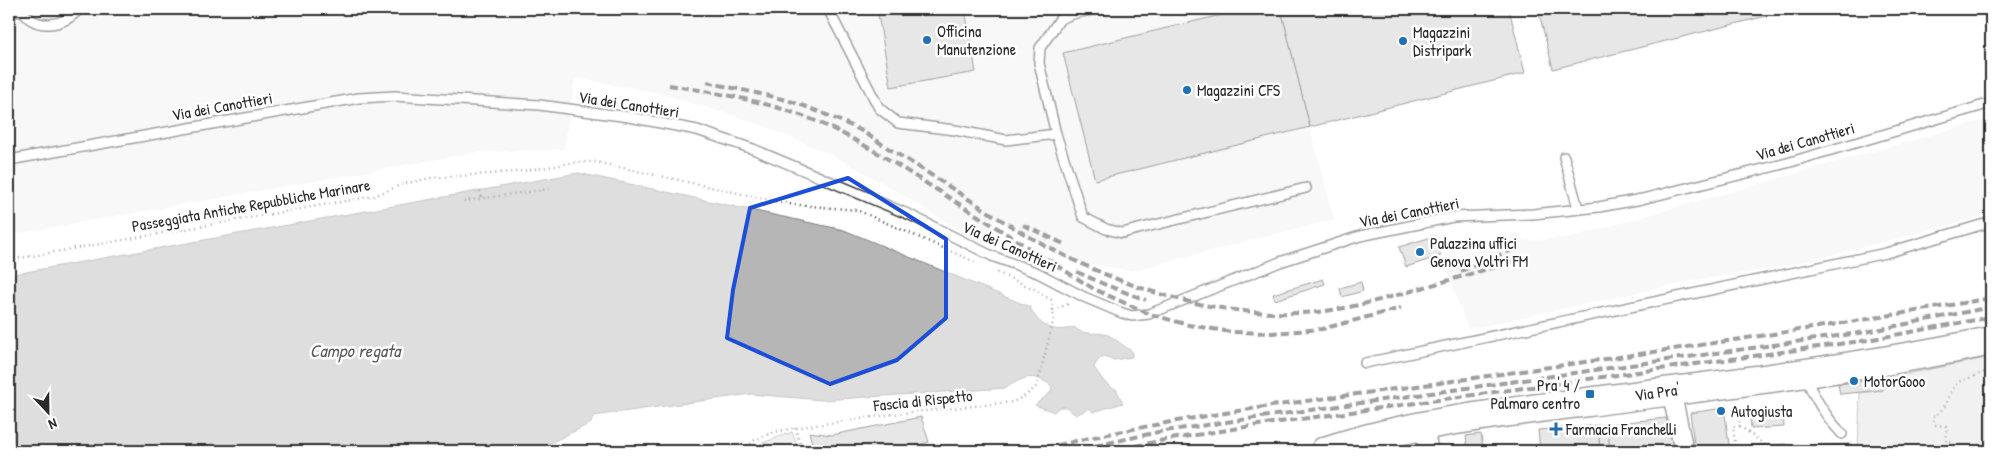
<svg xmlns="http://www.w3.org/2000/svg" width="2000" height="460" font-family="'Patrick Hand',sans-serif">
<rect width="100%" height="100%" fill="#fff"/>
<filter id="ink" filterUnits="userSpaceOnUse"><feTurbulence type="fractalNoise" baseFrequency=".02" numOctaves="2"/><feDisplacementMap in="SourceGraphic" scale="10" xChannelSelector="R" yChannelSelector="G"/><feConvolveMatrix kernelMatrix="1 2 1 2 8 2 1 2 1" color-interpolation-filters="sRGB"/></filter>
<g filter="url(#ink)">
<g fill="#efefef">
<polygon points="9,9 1279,9 1334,219 1132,271 1069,260 995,218 989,228 993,230 983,244 874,178 830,154 754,122 655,92 575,78 564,149 478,152 9,235"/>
<polygon points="1991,118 1991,214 1983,216 1836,254 1765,270 1691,281 1468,329 1445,264 1519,232 1523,241 1568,238"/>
</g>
<g fill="#e0e0e0" stroke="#868686">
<polygon points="1991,357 1991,451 1858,451 1860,393 1883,390 1882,379"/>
<polygon points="792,432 798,448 784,451 751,451 760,444"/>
</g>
<path fill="#b6b6b6" stroke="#7e7e7e" d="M578 173 844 230 1030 307C1038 326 1054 334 1074 327 1084 337 1096 331 1108 335 1115 338 1124 347 1132 351V357L1114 360 1104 356 1098 360 1094 367C1100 376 1106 387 1116 389L1123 403 1093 412 1090 408 1076 415 1066 407H1059L1054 412 1035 405 1051 392 1052 386C1033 372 1023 377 1006 388L822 400 751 394 593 416 591 423 534 451H9V275Z"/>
<g fill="#cbcbcb" stroke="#2b2b2b">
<polygon points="877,9 965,9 976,72 891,87"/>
<polygon points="1246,9 1281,9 1310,127 1095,180 1063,53"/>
<polygon points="1281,9 1509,9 1525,73 1310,127"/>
<polygon points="1538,9 1795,9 1553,69"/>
<polygon points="1435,236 1441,256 1406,267 1399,247"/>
<polygon points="1323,279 1325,284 1275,300 1273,294"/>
<polygon points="1361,282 1363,291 1342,297 1340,288"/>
<polygon points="1882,379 1883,390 1840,394 1838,384"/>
<polygon points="1724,408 1730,451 1695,451 1690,413"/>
<polygon points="1783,413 1784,427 1751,429 1750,415"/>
<polygon points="921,417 929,442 897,451 814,451 809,432 832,435"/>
<polygon points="1666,418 1674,450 1610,451 1607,424"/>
<polygon points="1607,424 1610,451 1600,451 1598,425"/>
<polygon points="1598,425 1600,451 1540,451 1538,430"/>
<polygon points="1481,434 1483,449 1468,451 1466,436"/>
<polygon points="1786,444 1786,451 1747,451 1747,446"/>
<polygon points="1851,444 1851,451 1810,451 1810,446"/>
<polygon points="1390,448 1391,451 1377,451"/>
</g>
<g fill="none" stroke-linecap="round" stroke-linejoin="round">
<defs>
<g id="lane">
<path d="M21 9C35 32 64 26 79 9"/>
<polyline points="828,9 879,108 898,123 955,130 1006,140 1056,134"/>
<polyline points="1096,9 1072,14 1060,19 1040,48 1039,63 1056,134 1083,217 1106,229 1122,233 1306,188"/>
<polyline points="9,11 24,12"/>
<polyline points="1564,157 1578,208"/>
<polyline points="9,160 359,98 394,96 539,105 629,117 697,130 753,149 910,215 992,256 1038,273 1084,297 1122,313 1132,316 1149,314 1280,262 1360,236 1453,217 1533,214 1599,207 1642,199 1787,163 1991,103"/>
<polyline points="1365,363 1886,253 1991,222"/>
<path d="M1805 376C1814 398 1825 416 1842 434"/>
</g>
<g id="street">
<polyline points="1671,390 1684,451"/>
<polyline points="1423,425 1429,451"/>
</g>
<path id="primary" d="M1325 451C1410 423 1499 413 1588 402 1723 384 1858 369 1991 341"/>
</defs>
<use href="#lane" stroke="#2b2b2b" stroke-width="12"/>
<use href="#street" stroke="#2b2b2b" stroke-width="21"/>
<use href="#primary" stroke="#2b2b2b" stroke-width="31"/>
<g stroke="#2b2b2b" stroke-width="2.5" stroke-dasharray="1 4" stroke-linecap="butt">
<polyline points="480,191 482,199"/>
<polyline points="464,201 549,189"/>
<polyline points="9,260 374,196 403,184 430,178 516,172 579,162 596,162 788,204 857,210 975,262"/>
<polyline points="1053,310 1071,303"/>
<polyline points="1740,426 1765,445"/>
<polyline points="795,428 803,451"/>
<polyline points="743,451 753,441 774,432 795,428 894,414 1013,402 1025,396 1037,386 1054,318 1051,300 1034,289 996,272"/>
<polyline points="1736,451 1733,427 1740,426 1737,404"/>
<path d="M1954 451 1952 442H1947L1946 426 1935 425 1933 417C1949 408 1948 392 1958 382L1991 370"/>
</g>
<use href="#lane" stroke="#fff" stroke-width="9"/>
<use href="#street" stroke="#fff" stroke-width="18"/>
<use href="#primary" stroke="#fff" stroke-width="28"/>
<g stroke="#2b2b2b" stroke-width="4" stroke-dasharray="8 4" stroke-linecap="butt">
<path d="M707 82C735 89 765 94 793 102 815 110 837 119 858 129 869 135 880 143 891 150 926 171 960 194 995 216 1086 274 1191 317 1300 313 1337 312 1373 302 1408 292 1446 281 1484 270 1522 259"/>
<path d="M669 85C719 93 771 102 818 122 841 132 862 144 883 156L1094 289 1149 314 1189 325 1231 332 1273 333 1322 329 1401 308"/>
<polyline points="1023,225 1064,244"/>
<polyline points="1461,271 1519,247"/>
<polyline points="1077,272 1106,285 1146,300"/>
<path d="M1034 451C1165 418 1299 402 1432 384 1619 357 1806 331 1991 298"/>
<polyline points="1072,451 1158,432 1289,413 1866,332 1991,307"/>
<polyline points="1112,451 1159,441 1258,425 1868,340 1991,317"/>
</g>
</g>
</g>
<path d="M0 0H2000V460H0ZM848 178 946 239V318L897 360 830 384 727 338 733 290 750 208Z" fill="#fff" fill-opacity=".55" fill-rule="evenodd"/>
<path fill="none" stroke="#1d4ed8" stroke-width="4" stroke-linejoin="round" d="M848 178 946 239V318L897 360 830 384 727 338 733 290 750 208Z"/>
<g fill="#1f6fb2" stroke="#fff" stroke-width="2">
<circle cx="927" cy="40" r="5"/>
<circle cx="1403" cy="41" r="5"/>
<circle cx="1187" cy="90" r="5"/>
<circle cx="1420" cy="252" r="5"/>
<circle cx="1854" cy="381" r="5"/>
<rect x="1585" y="389" width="10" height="10" rx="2.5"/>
<circle cx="1721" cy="411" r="5"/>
<path d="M1553.5 421.5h5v5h5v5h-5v5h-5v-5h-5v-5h5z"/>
</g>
<g text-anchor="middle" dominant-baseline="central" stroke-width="5" stroke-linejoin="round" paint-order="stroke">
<g font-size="16" fill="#2b2b2b" stroke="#fff" text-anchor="start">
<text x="937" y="31">Officina<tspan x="937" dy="18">Manutenzione</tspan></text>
<text x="1413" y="32">Magazzini<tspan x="1413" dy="18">Distripark</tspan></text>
<text x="1197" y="90">Magazzini CFS</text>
<text x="1430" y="243">Palazzina uffici<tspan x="1430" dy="18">Genova Voltri FM</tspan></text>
<text x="1864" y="381">MotorGooo</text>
<text x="1580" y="385" text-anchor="end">Pra' 4 /<tspan x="1580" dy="18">Palmaro centro</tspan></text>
<text x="1731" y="411">Autogiusta</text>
<text x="1566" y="429">Farmacia Franchelli</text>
</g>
<g font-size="16" fill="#2b2b2b" stroke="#fff">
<text transform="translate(629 104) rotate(9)">Via dei Canottieri</text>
<text transform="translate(222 106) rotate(-10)">Via dei Canottieri</text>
<text transform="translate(1805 141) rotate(-16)">Via dei Canottieri</text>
<text transform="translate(251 205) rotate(-10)">Passeggiata Antiche Repubbliche Marinare</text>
<text transform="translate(1409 212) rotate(-11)">Via dei Canottieri</text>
<text transform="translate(1010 246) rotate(24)">Via dei Canottieri</text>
<text transform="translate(1657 392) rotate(-8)">Via Pra'</text>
<text transform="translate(923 400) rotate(-6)">Fascia di Rispetto</text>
</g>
<g font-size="18" font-style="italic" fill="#5c5c5c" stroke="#fff">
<text x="355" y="350">Campo regata</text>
</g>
</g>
<rect width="2000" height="460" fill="none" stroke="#fff" stroke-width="30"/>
<rect x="15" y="15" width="1970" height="430" fill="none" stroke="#2b2b2b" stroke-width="2" filter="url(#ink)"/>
<g transform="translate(48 412) rotate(158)" stroke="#ffffff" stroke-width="4" paint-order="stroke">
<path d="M0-4L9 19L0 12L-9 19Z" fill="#2b2b2b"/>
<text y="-8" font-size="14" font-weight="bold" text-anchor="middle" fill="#2b2b2b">N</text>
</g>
</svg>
